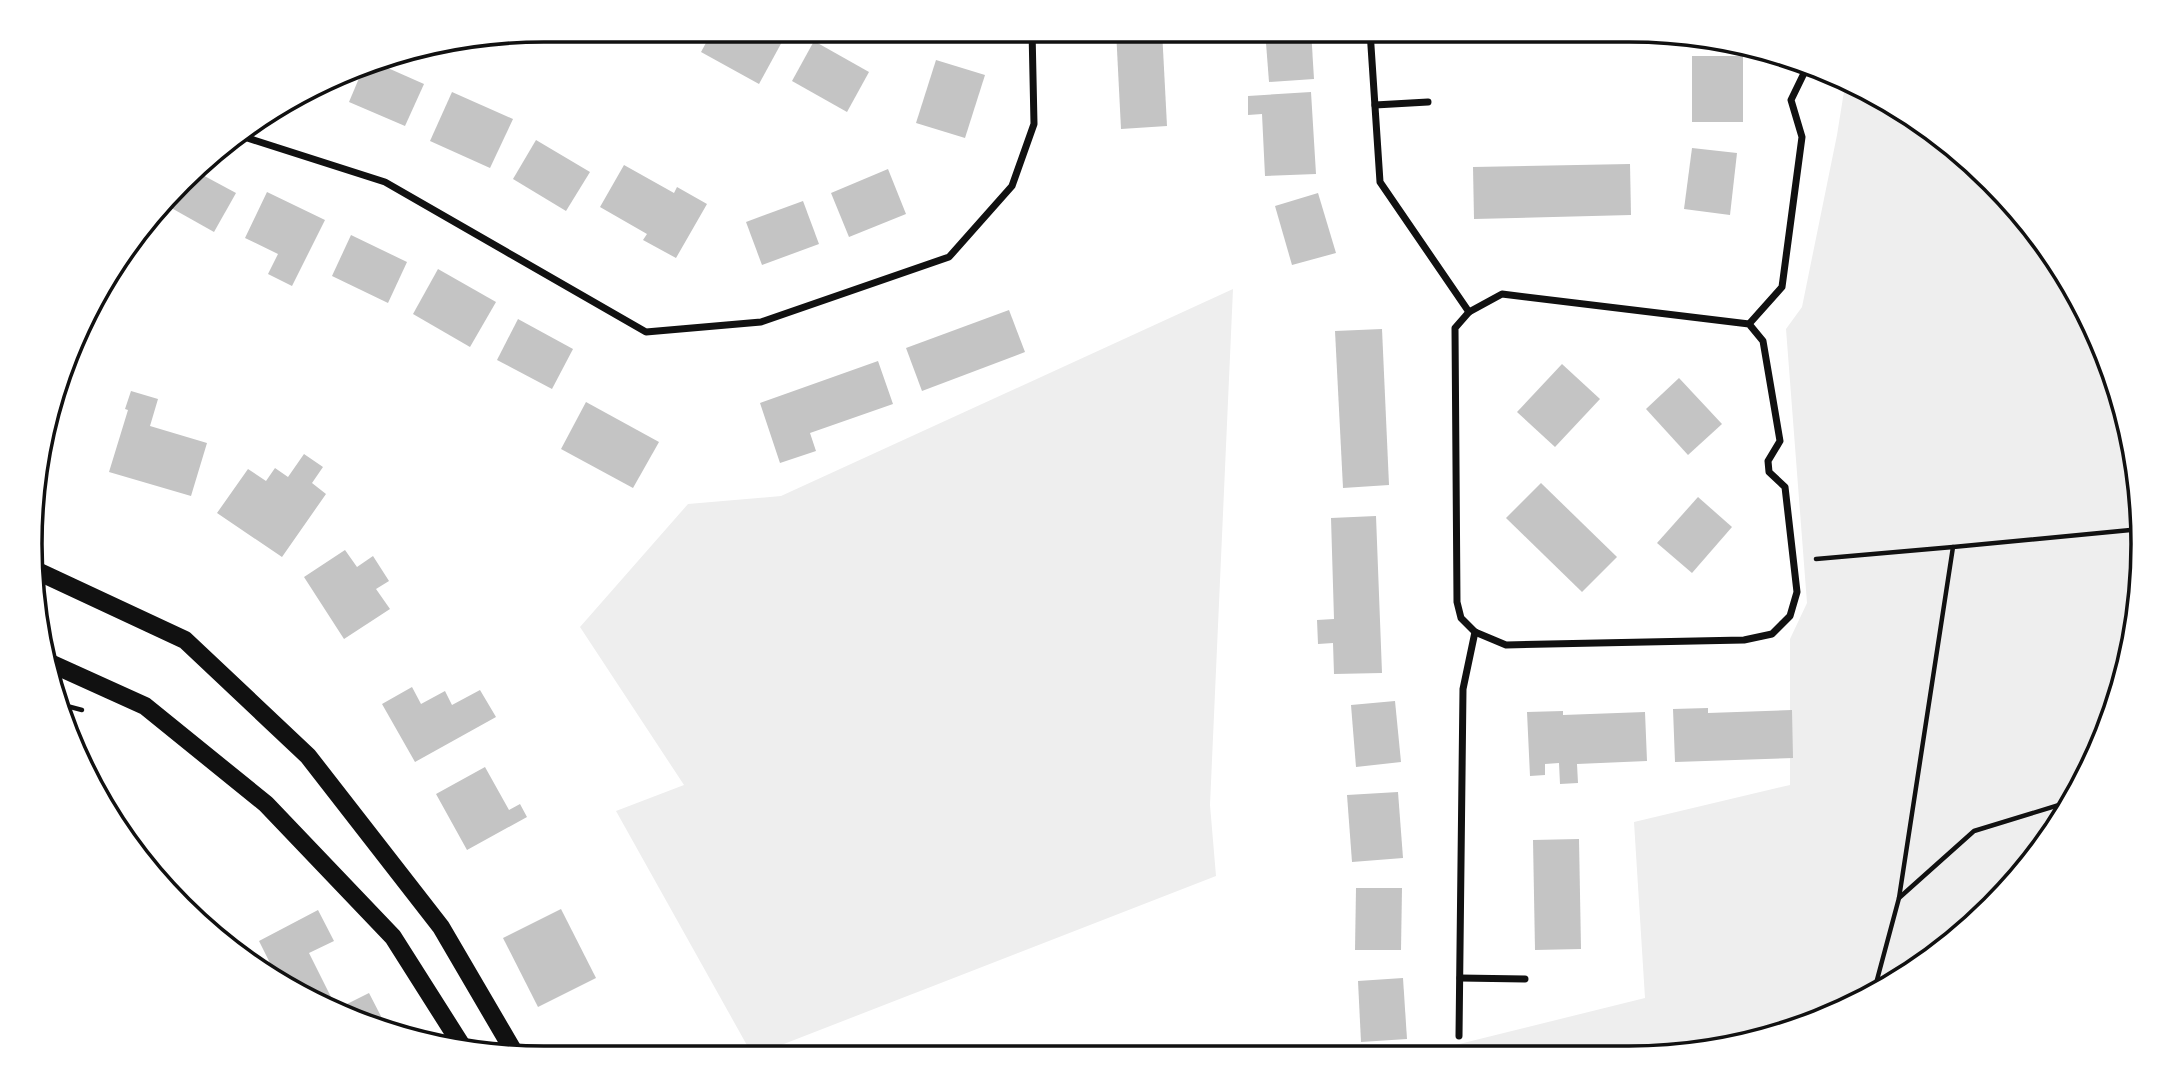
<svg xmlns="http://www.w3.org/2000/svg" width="2173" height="1088" font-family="'Exo 2',sans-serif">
<rect width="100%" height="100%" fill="#fff"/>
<g fill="#eee">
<polygon points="1846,79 1856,83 1942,136 2015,205 2074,287 2116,378 2139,476 2142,577 2126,677 2090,771 2037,857 1942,952 1825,1019 1697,1054 1356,1055 1431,1051 1645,998 1634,822 1790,785 1790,639 1807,603 1786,329 1802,307 1837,135"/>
<polygon points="1233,289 1210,805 1216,876 753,1056 616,811 684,785 580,627 688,504 781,496"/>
</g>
<g fill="#c4c4c4">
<polygon points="657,30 680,30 675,40"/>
<polygon points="713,30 765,30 783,40 759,84 701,52"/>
<polygon points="1116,30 1162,30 1167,126 1121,129"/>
<polygon points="1265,30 1311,30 1314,79 1269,82"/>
<polygon points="814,41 869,72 847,112 792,81"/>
<rect x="1692" y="56" width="51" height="66"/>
<polygon points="936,60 985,75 965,138 916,123"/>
<polygon points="372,61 424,84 405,126 349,102 365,64"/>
<polygon points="452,92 513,119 490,168 430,141"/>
<polygon points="1311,92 1316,174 1265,176 1262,114 1248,115 1248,96"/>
<polygon points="536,140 590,172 566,211 513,179"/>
<polygon points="1692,148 1737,153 1730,215 1684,209"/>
<polygon points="1630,164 1631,215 1474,219 1473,167"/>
<polygon points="624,165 674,193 677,187 707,204 676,258 643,240 647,234 600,207"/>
<polygon points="888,169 906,214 849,237 831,193"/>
<polygon points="197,172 236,193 214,232 166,205"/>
<polygon points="267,192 325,220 292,286 268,274 278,254 245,238"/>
<polygon points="1318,193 1336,253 1292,265 1275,206"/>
<polygon points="803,201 819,244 762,265 746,222"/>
<polygon points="351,235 407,262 388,303 332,276"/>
<polygon points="438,269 496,302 470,347 413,314"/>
<polygon points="1009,310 1025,352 922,391 906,348"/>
<polygon points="518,319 573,349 552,389 497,360"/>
<polygon points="1382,329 1389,485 1343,488 1335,331"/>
<polygon points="878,361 893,404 810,433 816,451 780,463 760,403"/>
<polygon points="1562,364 1600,399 1555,447 1517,412"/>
<polygon points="1679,378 1722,424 1688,455 1646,409"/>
<polygon points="131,391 158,399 150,426 207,443 191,496 109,472 128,410 125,409"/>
<polygon points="586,402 659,442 633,488 561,449"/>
<polygon points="304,454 323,467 312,483 326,494 282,557 217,513 248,469 266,481 275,468 288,477"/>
<polygon points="1541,483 1617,557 1582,592 1506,518"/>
<polygon points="1698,497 1732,527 1692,573 1657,543"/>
<polygon points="1376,516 1382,673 1334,674 1333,643 1318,644 1317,620 1334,619 1331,518"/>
<polygon points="345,550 357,567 373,556 389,581 376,589 390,609 344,639 304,577"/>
<polygon points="412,687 421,704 445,691 452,705 480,690 496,717 415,762 382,704"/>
<polygon points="1395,701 1401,762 1356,767 1351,705"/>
<polygon points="1708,708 1708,713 1792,710 1793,758 1675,762 1673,709"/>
<polygon points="1563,711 1563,715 1645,712 1647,761 1577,764 1578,783 1560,784 1559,763 1545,764 1545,775 1530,776 1527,712"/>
<polygon points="485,767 509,810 520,804 527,817 467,850 436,794"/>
<polygon points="1398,792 1403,858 1352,862 1347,795"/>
<polygon points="123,817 131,837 130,837 117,819"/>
<polygon points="1579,839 1581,949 1535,950 1533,840"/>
<polygon points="1356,888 1402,888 1401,950 1355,950"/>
<polygon points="561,909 596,978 538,1007 503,938"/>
<polygon points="318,910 334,941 309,953 337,1009 369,993 386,1026 380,1029 317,1005 277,977 259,941"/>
<polygon points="1403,978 1407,1039 1361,1042 1358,981"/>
</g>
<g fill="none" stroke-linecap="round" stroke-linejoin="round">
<g stroke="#111" stroke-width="4.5">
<polyline points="1953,547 2141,529"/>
<polyline points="1816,559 1953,547 1899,898"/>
<polyline points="63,705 82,710"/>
<polyline points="1874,991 1899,898 1974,831 2072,801"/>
</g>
<g stroke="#111" stroke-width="7">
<polyline points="1370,31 1380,182 1469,312"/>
<polyline points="1375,105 1428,102"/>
<polyline points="235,134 385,182 646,332 761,322 949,257 1012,186 1034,124 1032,30"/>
<polygon points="1502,294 1749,324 1763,341 1780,441 1768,461 1769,472 1785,487 1797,592 1790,616 1772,634 1744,640 1506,645 1475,632 1461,618 1457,602 1455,328 1469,312"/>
<polyline points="1749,324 1782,287 1802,137 1791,100 1808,65"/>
<polyline points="1460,978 1525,979"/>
<polyline points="1459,1036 1463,689 1475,632"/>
</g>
<g stroke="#111" stroke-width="18">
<polyline points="35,570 185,640 308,756 441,927 517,1057"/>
<polyline points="50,663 145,706 266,804 393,937 464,1049"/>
</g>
</g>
<path d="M0 0H2173V1088H0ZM544 42H1629A502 502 0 0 1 2131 544V544A502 502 0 0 1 1629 1046H544A502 502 0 0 1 42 544V544A502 502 0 0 1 544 42Z" fill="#fff" fill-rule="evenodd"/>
<path fill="none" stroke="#111" stroke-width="3.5" d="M544 42H1629A502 502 0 0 1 2131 544V544A502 502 0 0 1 1629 1046H544A502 502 0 0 1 42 544V544A502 502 0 0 1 544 42Z"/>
</svg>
